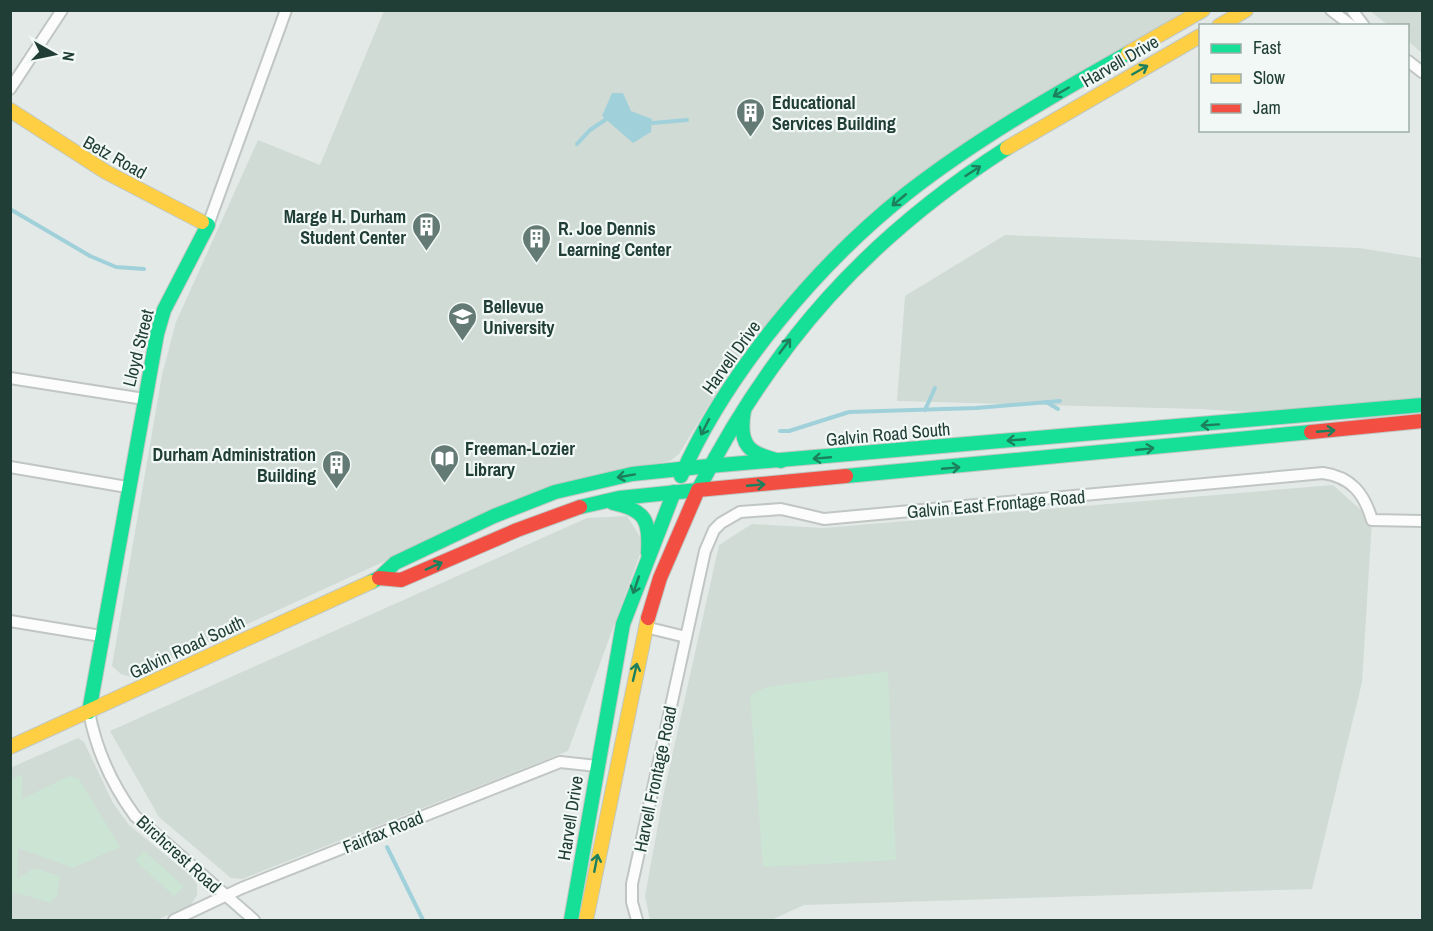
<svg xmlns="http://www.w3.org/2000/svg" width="1433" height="931" font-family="'Archivo Narrow',sans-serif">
<rect width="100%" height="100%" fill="#e3e9e6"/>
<g fill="#d0dbd6">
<polygon points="384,11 1190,11 994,125 794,297 736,360 679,454 670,461 613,471 394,557 131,677 121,674 112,666 162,375 176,322 258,140 320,165"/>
<polygon points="1370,11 1422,11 1422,53 1408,41 1408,26 1388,25"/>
<polygon points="1005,235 1359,248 1422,258 1422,411 1367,419 1199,409 897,401 905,296"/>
<polygon points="1333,485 1372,520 1362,682 1312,889 804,905 771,920 650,920 645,896 664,792 719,545 752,524 824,528"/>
<polygon points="627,516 644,543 568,751 242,879 231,878 159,817 110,731 587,518"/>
<polygon points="78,738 84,742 113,803 129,825 191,876 197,884 197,895 190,906 156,920 11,920 10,768"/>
</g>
<g fill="#cbe4d3">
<polygon points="888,671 896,860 763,867 750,696 766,687"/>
<polygon points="22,774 22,799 69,776 79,779 120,847 73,868 18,848 17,879 34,868 60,876 57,896 50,903 15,892 11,896 11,780"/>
<polygon points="144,851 184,886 174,896 135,861"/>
</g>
<polygon fill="#a0d1da" points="612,93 623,93 631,111 652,119 651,132 633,143 602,116"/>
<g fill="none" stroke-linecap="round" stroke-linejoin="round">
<g stroke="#a0d1da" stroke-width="4">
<polyline points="653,123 687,120"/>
<polyline points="577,144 590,130 605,120"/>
<polyline points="10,209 90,256 116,267 144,269"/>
<polyline points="1046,402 1058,409"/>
<polyline points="925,410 935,388"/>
<polyline points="780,431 789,431 849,412 976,408 1060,401"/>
<polyline points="387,847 423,920"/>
</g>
<defs>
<g id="street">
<polyline points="1331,10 1352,26"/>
<polyline points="1352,10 1364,26"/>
<polyline points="1408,61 1422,72"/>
<polyline points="10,89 62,10"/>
<polyline points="208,225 286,10"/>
<polyline points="10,378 144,399"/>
<polyline points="10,467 127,487"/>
<polyline points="10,621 101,636"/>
<polyline points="645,627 686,637"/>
<path d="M89 712C96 749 113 786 135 816L254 920"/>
<polyline points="174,920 242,888 560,762 597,766"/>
<path d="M637 920 632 902V884L705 551 714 530 721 523 740 512 781 509 824 519 1323 473C1351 477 1364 493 1372 520L1422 521"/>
</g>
<g id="fast">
<path d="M744 410C738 445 748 454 781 461"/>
<polyline points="709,466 1422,405"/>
<path d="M681 476C727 372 817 265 906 194 975 140 1052 96 1128 53"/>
<polyline points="846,476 1311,432"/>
<path d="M613 503C646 510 650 521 648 553"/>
<path d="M580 507 619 498 698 490C774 342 867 238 1007 148"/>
<polyline points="371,582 379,578 395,563 494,516 555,492 632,474 709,466"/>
<polyline points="89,712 157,334 164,310 208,225 202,222"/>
<polyline points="571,920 623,624 674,492"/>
</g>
<g id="slow">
<polyline points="1219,26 1246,10"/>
<polyline points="1128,53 1203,10"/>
<polyline points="10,110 106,172 202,222"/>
<polyline points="1007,148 1200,36"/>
<polyline points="10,747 371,582"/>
<polyline points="586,920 648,618"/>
</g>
<g id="jam">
<polyline points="1311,432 1422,421"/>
<polyline points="379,578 401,580 517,530 580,507"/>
<polyline points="648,618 660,578 698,490 846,476"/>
</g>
</defs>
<use href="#street" stroke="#c0c6c3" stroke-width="14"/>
<use href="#fast" stroke="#bfc7c4" stroke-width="16"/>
<use href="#slow" stroke="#bfc7c4" stroke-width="16"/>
<use href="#jam" stroke="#bfc7c4" stroke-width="16"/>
<use href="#street" stroke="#fbfcfb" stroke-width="10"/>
<use href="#fast" stroke="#16e098" stroke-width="14"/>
<use href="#slow" stroke="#ffcf43" stroke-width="14"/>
<use href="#jam" stroke="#f24e42" stroke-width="14"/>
</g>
<defs><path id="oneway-shaft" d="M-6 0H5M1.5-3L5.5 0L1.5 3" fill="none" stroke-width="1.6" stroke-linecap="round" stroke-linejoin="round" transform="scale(1.5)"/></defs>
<g stroke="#1c7f5d">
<use href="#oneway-shaft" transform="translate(1140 70) rotate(-30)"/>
<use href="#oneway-shaft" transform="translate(1061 92) rotate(150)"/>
<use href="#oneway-shaft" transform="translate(973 171) rotate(-33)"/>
<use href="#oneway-shaft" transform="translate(899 200) rotate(140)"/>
<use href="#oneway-shaft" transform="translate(785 346) rotate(-53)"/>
<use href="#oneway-shaft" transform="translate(1210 425) rotate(176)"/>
<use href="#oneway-shaft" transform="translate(705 427) rotate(117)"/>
<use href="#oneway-shaft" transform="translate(1326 431) rotate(-5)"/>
<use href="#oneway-shaft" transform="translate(1016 440) rotate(175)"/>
<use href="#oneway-shaft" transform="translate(1145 449) rotate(-6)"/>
<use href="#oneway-shaft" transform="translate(822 458) rotate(175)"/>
<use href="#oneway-shaft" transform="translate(951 468) rotate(-5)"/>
<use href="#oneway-shaft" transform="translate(626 476) rotate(170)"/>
<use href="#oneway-shaft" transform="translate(756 485) rotate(-5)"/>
<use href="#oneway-shaft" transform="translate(434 566) rotate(-24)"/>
<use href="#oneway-shaft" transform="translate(636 585) rotate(109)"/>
<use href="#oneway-shaft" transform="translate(635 672) rotate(-77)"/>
<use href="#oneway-shaft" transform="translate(596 863) rotate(-79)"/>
</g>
<defs>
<symbol id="building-pin" viewBox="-11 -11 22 30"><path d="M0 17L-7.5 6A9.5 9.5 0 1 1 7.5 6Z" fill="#647a74" stroke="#f1f8f5"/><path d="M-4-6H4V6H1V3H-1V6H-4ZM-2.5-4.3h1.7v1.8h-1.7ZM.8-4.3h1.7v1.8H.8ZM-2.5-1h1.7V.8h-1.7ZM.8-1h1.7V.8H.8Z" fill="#fff"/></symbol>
<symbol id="university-pin" viewBox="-11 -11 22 30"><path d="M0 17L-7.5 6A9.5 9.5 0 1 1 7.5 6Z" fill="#647a74" stroke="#f1f8f5"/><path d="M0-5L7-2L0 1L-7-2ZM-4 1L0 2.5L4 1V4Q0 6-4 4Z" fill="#fff"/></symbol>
<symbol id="library-pin" viewBox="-11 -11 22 30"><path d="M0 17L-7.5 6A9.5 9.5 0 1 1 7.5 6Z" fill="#647a74" stroke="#f1f8f5"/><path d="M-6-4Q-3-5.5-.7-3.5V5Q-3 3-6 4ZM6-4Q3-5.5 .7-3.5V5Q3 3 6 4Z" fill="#fff"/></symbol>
</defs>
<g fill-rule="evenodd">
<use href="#building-pin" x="734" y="96" width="33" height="45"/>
<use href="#building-pin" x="410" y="210" width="33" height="45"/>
<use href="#building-pin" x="520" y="222" width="33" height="45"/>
<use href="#university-pin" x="446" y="300" width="33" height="45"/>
<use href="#library-pin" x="428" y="442" width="33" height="45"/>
<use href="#building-pin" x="320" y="448" width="33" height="45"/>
</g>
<g text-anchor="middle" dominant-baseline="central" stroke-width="4.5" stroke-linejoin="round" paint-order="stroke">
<g font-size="18" fill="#203e36" stroke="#f1f8f5">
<text transform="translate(1120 61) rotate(-30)">Harvell Drive</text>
<text transform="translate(115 157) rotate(29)">Betz Road</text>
<text transform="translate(138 348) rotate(-76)">Lloyd Street</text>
<text transform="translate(731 357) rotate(-54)">Harvell Drive</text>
<text transform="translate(888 434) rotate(-5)">Galvin Road South</text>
<text transform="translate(996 504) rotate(-5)">Galvin East Frontage Road</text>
<text transform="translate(187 647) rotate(-25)">Galvin Road South</text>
<text transform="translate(655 779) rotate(-78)">Harvell Frontage Road</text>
<text transform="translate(570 818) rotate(-81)">Harvell Drive</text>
<text transform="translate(383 832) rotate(-22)">Fairfax Road</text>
<text transform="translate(179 854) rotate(42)">Birchcrest Road</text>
</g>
<g font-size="18" font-weight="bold" fill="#203e36" stroke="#f1f8f5" text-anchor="start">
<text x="772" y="102">Educational<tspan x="772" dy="21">Services Building</tspan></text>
<text x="406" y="216" text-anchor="end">Marge H. Durham<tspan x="406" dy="21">Student Center</tspan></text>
<text x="558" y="228">R. Joe Dennis<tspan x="558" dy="21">Learning Center</tspan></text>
<text x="483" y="306">Bellevue<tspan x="483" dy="21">University</tspan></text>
<text x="465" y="448">Freeman-Lozier<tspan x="465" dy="21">Library</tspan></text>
<text x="316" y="454" text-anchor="end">Durham Administration<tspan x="316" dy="21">Building</tspan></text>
</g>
</g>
<rect width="1433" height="931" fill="none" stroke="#203e36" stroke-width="24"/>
<rect x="1199" y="24" width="210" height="108" fill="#f1f8f5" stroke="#9daea9" stroke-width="1.5"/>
<rect x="1211" y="44" width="30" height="9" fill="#16e098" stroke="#9daea9" stroke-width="1.5"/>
<text x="1253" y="54" font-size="18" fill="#203e36">Fast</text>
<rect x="1211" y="74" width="30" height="9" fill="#ffcf43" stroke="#9daea9" stroke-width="1.5"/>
<text x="1253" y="84" font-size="18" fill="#203e36">Slow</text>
<rect x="1211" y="104" width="30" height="9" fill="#f24e42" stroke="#9daea9" stroke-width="1.5"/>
<text x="1253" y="114" font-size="18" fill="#203e36">Jam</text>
<g transform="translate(54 54) rotate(99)" stroke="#f1f8f5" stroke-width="4.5" paint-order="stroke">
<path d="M0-4.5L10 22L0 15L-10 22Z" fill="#203e36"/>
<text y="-9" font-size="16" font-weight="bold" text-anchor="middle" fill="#203e36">N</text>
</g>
</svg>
